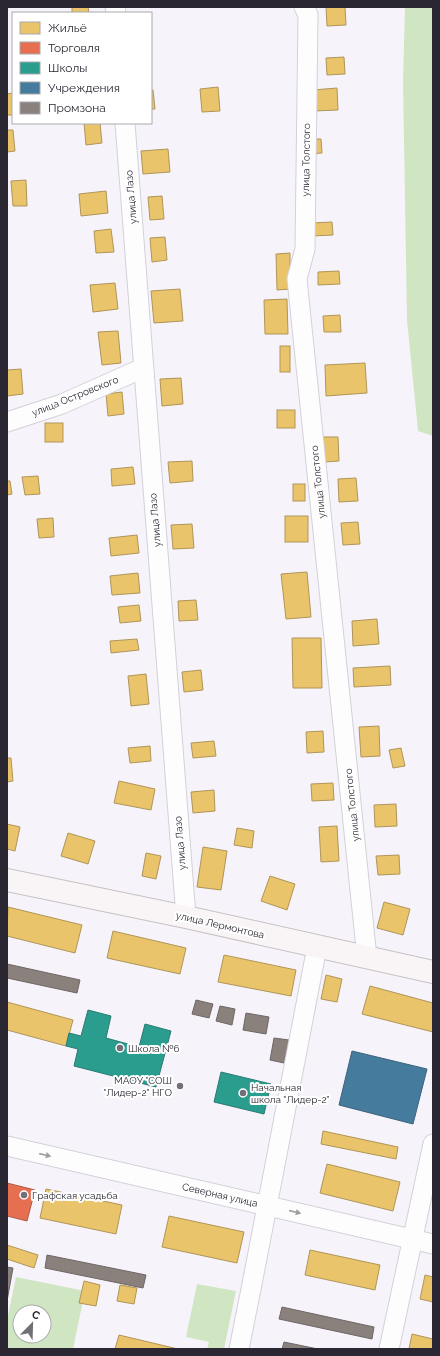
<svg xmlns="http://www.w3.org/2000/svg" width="440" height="1356" font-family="Raleway,sans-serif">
<rect width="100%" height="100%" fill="#f6f4fa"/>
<g fill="#d0e6c3" fill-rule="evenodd">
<polygon points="405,7 433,7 433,436 418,431 407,320 403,81"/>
<path d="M16 1277 85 1291 73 1349H7V1320ZM20 1312H44V1336H20Z"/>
<polygon points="197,1284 236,1291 224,1349 207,1349 209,1342 186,1337"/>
</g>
<g fill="#e9c46a" stroke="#b09559">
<polygon points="72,7 88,7 89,13 72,13"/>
<polygon points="326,7 345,7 346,25 327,26"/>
<polygon points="344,57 345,74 327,75 326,58"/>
<polygon points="218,87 220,111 202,112 200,89"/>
<polygon points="337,88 338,110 314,111 313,90"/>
<polygon points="151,90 153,90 155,109 151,109"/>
<polygon points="13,93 13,115 7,115 7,94"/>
<polygon points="84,123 100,123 102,143 86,145"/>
<polygon points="7,130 13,130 15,151 7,152"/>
<polygon points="307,139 321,139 322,153 308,154"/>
<polygon points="168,149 170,172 143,174 141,151"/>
<polygon points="26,180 27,206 13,206 11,181"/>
<polygon points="106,191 108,213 81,216 79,194"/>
<polygon points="162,196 164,219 150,220 148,197"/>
<polygon points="332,222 333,235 312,236 312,223"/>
<polygon points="111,229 114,252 96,253 94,231"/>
<polygon points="165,237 167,260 152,262 150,238"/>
<polygon points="290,253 290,289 277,290 276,254"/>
<polygon points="339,271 340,284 318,285 318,272"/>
<polygon points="115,283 118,309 93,312 90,285"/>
<polygon points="180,289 183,321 154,323 151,291"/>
<polygon points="287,299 288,334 265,334 264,300"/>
<polygon points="340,315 341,332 324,332 323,316"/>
<polygon points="118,331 121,363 102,365 98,332"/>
<rect x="280" y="346" width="10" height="26"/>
<polygon points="365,363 367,393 326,396 325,365"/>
<polygon points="21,369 23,394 7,396 7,370"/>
<polygon points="181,378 183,404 162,406 160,379"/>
<polygon points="122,392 124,414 108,416 106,394"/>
<rect x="277" y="410" width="18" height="18"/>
<rect x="45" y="423" width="18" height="19"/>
<polygon points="323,437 338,437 339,461 324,462"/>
<polygon points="192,461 193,481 170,483 168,462"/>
<polygon points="133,467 135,484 112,486 111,469"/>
<polygon points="38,476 40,494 25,495 22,477"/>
<polygon points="356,478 358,501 339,502 338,479"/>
<polygon points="7,481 10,481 12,494 7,495"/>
<rect x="293" y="484" width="12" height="17"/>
<rect x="285" y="516" width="23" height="26"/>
<polygon points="53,518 54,537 39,538 37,519"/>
<polygon points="358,522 360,544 343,545 341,523"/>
<polygon points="192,524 194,548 173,549 171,525"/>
<polygon points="137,535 139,553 111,556 109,538"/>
<polygon points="307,572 311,617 286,619 281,574"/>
<polygon points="138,573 140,593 112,595 110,576"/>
<polygon points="196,600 198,620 179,621 178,601"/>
<polygon points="139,605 141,621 120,623 118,607"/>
<polygon points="377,619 379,644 353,646 352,621"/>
<polygon points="292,638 321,638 322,688 293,688"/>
<polygon points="137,639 139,650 111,653 110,641"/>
<polygon points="390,666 391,685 354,687 353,668"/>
<polygon points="201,670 203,690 184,692 182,672"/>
<polygon points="146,674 149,704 131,706 128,676"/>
<polygon points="379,726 380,756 361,757 359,727"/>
<polygon points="323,731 324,752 307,753 306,732"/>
<polygon points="214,741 216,756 193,758 191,743"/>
<polygon points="150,746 151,761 130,763 128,748"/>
<polygon points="401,748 405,766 393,768 389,750"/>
<polygon points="7,758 11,758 13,781 7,782"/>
<polygon points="119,781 155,789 151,810 114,803"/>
<polygon points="333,783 334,800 312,801 311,784"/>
<polygon points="214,790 215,811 193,813 191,792"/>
<polygon points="396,804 397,826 375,827 374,805"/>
<polygon points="7,824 20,827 15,851 7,849"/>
<polygon points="337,826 339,861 321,862 319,827"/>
<polygon points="237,828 254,831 252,848 234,845"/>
<polygon points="68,833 95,841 88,864 61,856"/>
<polygon points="203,847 227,851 221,890 197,887"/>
<polygon points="146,853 161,856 156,879 142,876"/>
<polygon points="399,855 400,874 378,875 376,856"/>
<polygon points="270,876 295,884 287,910 261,901"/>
<polygon points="384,902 410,909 403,935 377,928"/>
<polygon points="8,907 82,925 75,953 7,936"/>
<polygon points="113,931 186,948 180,974 107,958"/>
<polygon points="224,955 296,970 291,996 218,982"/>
<polygon points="326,975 342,979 337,1002 321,999"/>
<polygon points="370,986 433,1003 433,1032 362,1014"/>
<polygon points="7,1002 73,1020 66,1046 7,1030"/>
<polygon points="323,1131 398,1147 396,1159 321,1144"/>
<polygon points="327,1164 400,1182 393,1211 320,1193"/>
<polygon points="46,1189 122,1205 116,1234 40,1218"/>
<polygon points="169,1216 244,1232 237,1263 162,1247"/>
<polygon points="7,1245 38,1255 34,1268 7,1259"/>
<polygon points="310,1250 380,1265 375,1290 305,1275"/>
<polygon points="425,1275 433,1277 433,1302 420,1299"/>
<polygon points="84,1281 100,1285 96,1306 79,1303"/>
<polygon points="120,1285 137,1288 134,1304 117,1301"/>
<polygon points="412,1334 433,1339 433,1349 409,1349"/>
<polygon points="119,1335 178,1349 115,1349"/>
</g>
<polygon fill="#e76f51" stroke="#af5948" points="7,1183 35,1190 27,1221 7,1216"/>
<g fill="#2a9d8f" stroke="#2a7a73">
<polygon points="88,1010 111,1016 106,1038 139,1047 145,1024 171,1031 156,1087 74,1066 78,1049 66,1046 69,1033 81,1036"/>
<polygon points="221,1072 271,1084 264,1114 214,1102"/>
</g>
<polygon fill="#457b9d" stroke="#3d627d" points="352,1051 427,1069 413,1124 339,1105"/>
<g fill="#8a817c" stroke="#6e6666">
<polygon points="7,964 80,980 77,993 7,978"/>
<polygon points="196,1000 213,1004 209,1018 192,1014"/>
<polygon points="220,1006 235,1009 232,1025 216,1021"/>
<polygon points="246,1013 269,1017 266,1034 243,1030"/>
<polygon points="274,1038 289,1040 284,1063 270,1060"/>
<polygon points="47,1255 146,1275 143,1288 45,1268"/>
<polygon points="7,1267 13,1268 7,1301"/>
<polygon points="282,1307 374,1327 372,1339 279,1319"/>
<polygon points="284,1342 318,1349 282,1349"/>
</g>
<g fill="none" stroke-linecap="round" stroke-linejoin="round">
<defs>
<g id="minor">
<polyline points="115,7 116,13"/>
<polyline points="304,7 308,15 305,249 297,279 367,958"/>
<polyline points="125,123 186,917"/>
<polyline points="7,422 62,404 143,368"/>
<polyline points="7,1146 433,1244"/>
<polyline points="239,1349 252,1284 317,947"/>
<polyline points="389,1349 433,1144"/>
</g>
<polyline id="major" points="7,880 186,917 433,972"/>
</defs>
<use href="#minor" stroke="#d3d0d9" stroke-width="21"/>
<use href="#major" stroke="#c9c1c4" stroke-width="24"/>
<use href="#minor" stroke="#fefdfe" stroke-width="19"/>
<use href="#major" stroke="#f9f4f5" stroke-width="22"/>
</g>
<defs><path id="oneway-solid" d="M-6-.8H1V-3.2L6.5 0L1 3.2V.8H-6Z"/></defs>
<g fill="#9f9da2">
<use href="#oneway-solid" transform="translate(45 1155) rotate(13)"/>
<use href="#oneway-solid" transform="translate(295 1212) rotate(13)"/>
</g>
<g fill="#726f78" stroke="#fff" stroke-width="1.5">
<circle cx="120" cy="1048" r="4"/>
<circle cx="180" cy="1086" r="4"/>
<circle cx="243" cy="1093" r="4"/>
<circle cx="24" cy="1195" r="4"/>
</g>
<g text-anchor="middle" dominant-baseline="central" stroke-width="4" stroke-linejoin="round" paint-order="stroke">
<g font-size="10" fill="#2b2732" stroke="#fff">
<text transform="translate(306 160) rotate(-89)">улица Толстого</text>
<text transform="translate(131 197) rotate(-95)">улица Лазо</text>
<text transform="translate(75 396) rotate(-22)">улица Островского</text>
<text transform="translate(318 482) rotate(-96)">улица Толстого</text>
<text transform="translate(155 520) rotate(-95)">улица Лазо</text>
<text transform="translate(352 805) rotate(-96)">улица Толстого</text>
<text transform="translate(180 843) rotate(-95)">улица Лазо</text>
<text transform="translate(220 925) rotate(13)">улица Лермонтова</text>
<text transform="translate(220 1195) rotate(13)">Северная улица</text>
</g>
<g font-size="10" fill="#2b2732" stroke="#fff" text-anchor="start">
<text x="128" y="1048">Школа №6</text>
<text x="172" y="1080" text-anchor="end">МАОУ "СОШ<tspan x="172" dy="12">"Лидер-2" НГО</tspan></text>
<text x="251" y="1087">Начальная<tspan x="251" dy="12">школа "Лидер-2"</tspan></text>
<text x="32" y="1195">Графская усадьба</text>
</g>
</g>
<rect width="440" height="1356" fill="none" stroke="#2b2732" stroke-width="16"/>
<rect x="12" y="12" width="140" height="112" fill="#ffffff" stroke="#aaa9ad"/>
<rect x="20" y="22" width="20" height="12" fill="#e9c46a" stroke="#aaa9ad"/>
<text x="48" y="32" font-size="12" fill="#2b2732">Жильё</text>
<rect x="20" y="42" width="20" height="12" fill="#e76f51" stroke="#aaa9ad"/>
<text x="48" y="52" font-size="12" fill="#2b2732">Торговля</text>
<rect x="20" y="62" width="20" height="12" fill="#2a9d8f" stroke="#aaa9ad"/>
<text x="48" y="72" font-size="12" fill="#2b2732">Школы</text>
<rect x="20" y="82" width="20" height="12" fill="#457b9d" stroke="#aaa9ad"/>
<text x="48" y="92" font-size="12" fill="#2b2732">Учреждения</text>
<rect x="20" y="102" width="20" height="12" fill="#8a817c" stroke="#aaa9ad"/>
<text x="48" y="112" font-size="12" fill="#2b2732">Промзона</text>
<g transform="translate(32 1324) rotate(23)"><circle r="19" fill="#ffffff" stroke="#aaa9ad"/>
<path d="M0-3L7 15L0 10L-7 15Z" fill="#726f78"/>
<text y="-6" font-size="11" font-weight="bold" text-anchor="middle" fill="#2b2732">С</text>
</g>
</svg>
